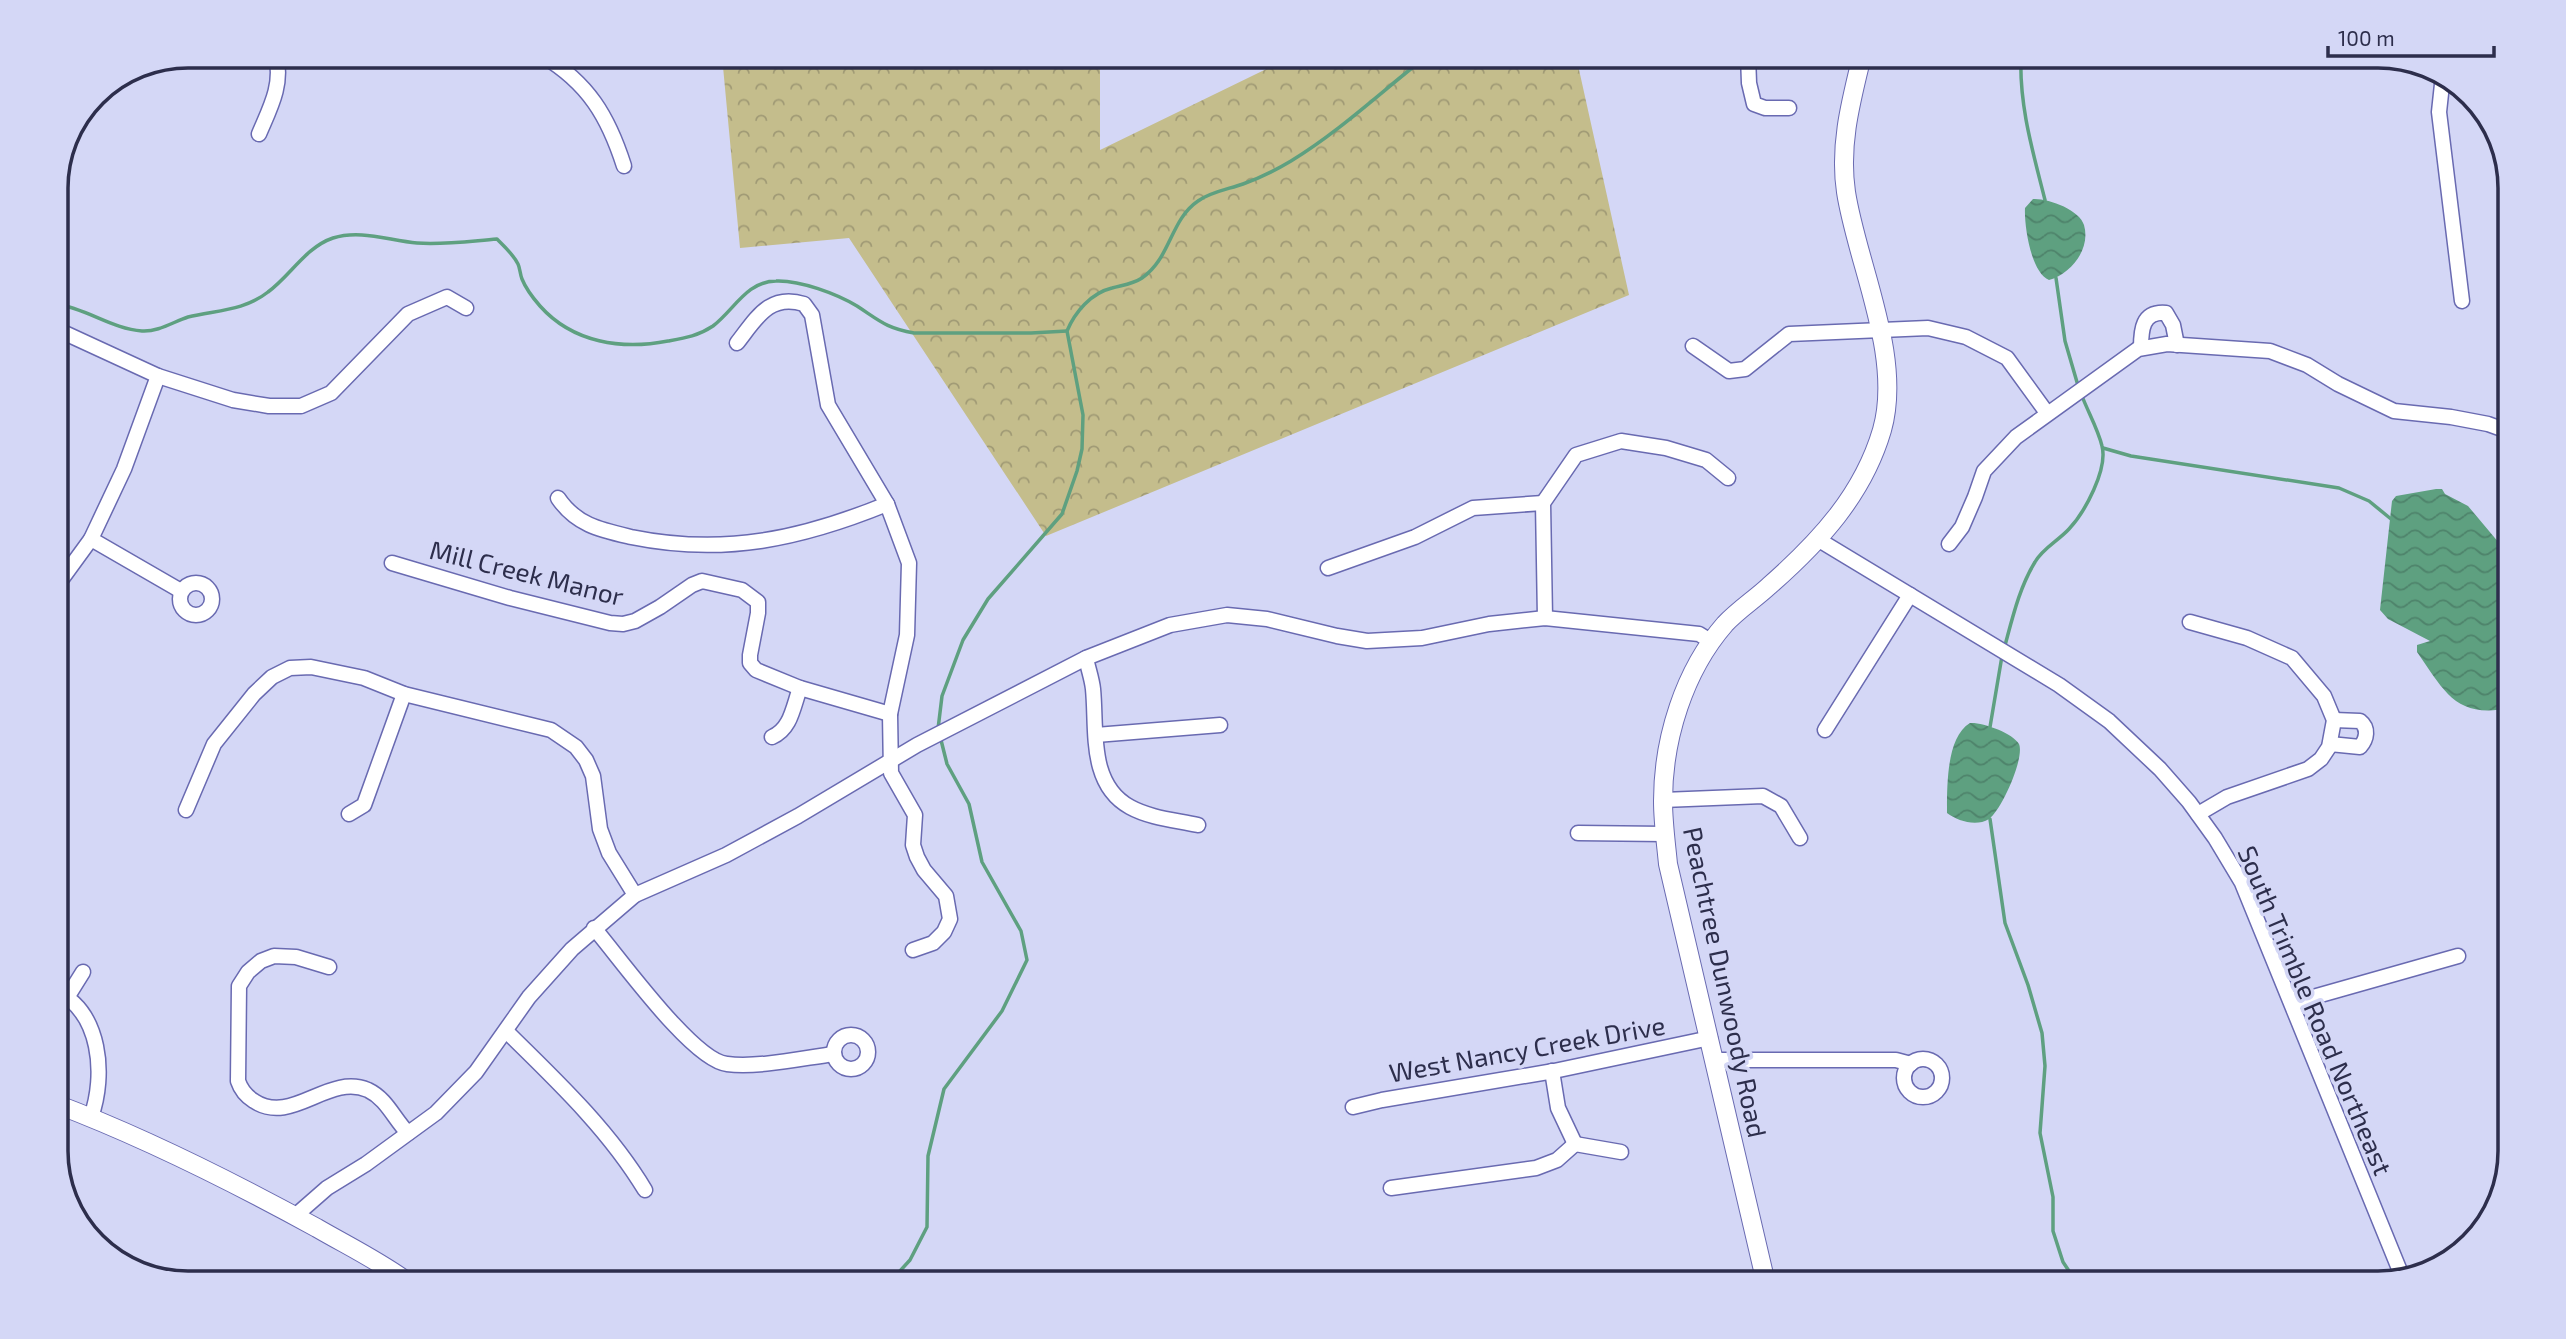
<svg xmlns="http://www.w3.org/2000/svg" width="2566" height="1339" font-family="'Exo 2',sans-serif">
<defs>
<pattern id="forest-crowns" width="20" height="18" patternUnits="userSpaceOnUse" patternTransform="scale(1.75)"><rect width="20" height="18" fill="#c4bd8c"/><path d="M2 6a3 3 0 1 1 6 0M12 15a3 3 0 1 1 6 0" fill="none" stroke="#a09a75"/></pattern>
<pattern id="water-waves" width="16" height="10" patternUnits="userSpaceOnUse" patternTransform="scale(1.75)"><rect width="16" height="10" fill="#5ea080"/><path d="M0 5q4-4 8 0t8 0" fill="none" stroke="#4e836b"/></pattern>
</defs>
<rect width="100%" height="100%" fill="#d4d7f6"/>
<polygon fill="url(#forest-crowns)" points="722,56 1100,56 1100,150 1293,56 1576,56 1629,295 1046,536 849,238 740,248"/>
<g fill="url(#water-waves)">
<path d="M2033 199C2048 198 2080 210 2084 225 2091 249 2071 274 2049 280 2031 273 2024 225 2025 208Z"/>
<path d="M2436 489H2442L2445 494 2468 506 2510 556V708C2456 719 2445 692 2417 652V645L2430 641 2388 619 2380 610 2392 501 2396 496Z"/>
<path d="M1970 723C1982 722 2013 733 2019 744 2025 758 2001 811 1989 819 1976 827 1958 821 1947 813 1947 788 1946 737 1970 723Z"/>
</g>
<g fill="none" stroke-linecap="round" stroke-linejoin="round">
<g stroke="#5ea080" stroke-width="3.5">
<path d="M2021 56C2019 106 2033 152 2045 200"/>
<polyline points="2056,278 2065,341 2079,389"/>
<path d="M56 304C86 308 112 329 142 331 158 332 173 322 188 317 216 310 244 311 268 292 290 276 306 247 333 238 361 229 390 241 417 243 444 245 471 241 497 239 505 247 513 254 518 264 520 268 520 274 522 279 526 289 533 298 540 306 573 343 622 350 668 341 685 338 698 336 713 326 734 310 747 281 776 281 800 280 837 294 857 306 880 321 886 328 914 333H1031L1067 331"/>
<polyline points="2103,448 2131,456 2339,488 2369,501 2391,519"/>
<path d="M2004 649C2012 620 2019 588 2035 562 2043 548 2058 541 2069 529 2085 512 2108 469 2102 446 2098 429 2088 412 2082 396"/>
<polyline points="1990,727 2002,656"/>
<path d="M938 729 942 696 963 640 988 599 1062 514 1077 471 1082 449 1083 415 1067 331C1075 312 1091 293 1112 288 1123 285 1133 284 1142 278 1171 258 1170 220 1198 201 1210 192 1229 189 1243 184 1260 178 1276 170 1291 161 1340 131 1382 91 1427 56"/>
<polyline points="1990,819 2005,923 2028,985 2042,1033 2045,1066 2040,1133 2053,1197 2053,1231 2063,1262 2077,1283"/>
<polyline points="889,1283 910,1260 927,1227 928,1156 944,1089 1002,1011 1027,960 1021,931 982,862 969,804 947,764 940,736"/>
</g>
<defs>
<g id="minor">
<path d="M543 56C588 83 608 116 624 166"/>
<polyline points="1748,56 1749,83 1754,104 1765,108 1789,108"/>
<polyline points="2443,75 2439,112 2462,301"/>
<path d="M259 134C270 108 283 85 276 56"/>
<polyline points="56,329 158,376 233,400 269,406 301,406 331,393 408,314 447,297 466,308"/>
<path d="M737 343C756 319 769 293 804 304L812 315 828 405 887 504 909 563 907 635 890 714 891 773 915 815 913 845 917 857 924 870 946 896 950 919 944 932 933 943 913 950"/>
<polyline points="1693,346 1729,371 1745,369 1789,334 1928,328 1966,337 2007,358 2047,413"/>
<path d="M2141 348C2141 330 2142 311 2166 313L2173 325 2177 345"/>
<path d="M558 498C576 525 601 530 631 537 724 556 801 539 887 504"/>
<polyline points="91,539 181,591"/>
<polyline points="1819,540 2059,685 2109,721 2160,769 2189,802 2215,838 2242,883 2402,1276"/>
<polyline points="1949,544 1962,527 1975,497 1984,471 2016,437 2138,349 2167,344 2270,351 2307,365 2338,384 2394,411 2451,417 2488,424 2510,432"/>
<polyline points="392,563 510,598 610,623 623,624 635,621 660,607 692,585 702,581 742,590 758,602 758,613 750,655 750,663 756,670 800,688 890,714"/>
<polyline points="1328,568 1415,537 1473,508 1543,503"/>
<circle cx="196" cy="599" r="16"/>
<polyline points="56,587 91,539 124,469 158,376"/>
<polyline points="1545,618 1543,503 1576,455 1621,441 1666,448 1706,460 1728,478"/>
<polyline points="2190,622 2247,638 2292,658 2324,696 2334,720 2329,747 2321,759 2308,769 2227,797 2198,814"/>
<path d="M1086 658C1088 668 1092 679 1093 689 1097 729 1088 784 1130 807 1150 818 1175 820 1198 825"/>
<polyline points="1825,730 1910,595"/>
<polyline points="1096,735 1220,725"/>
<path d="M772 737C791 729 793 707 800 688"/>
<path d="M2330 744 2360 747C2367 739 2369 728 2360 721L2334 720"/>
<polyline points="1663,800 1763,796 1781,806 1800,838"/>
<polyline points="186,810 214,744 254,694 272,677 290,668 311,667 364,678 404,694 551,730 576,747 586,760 593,776 600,829 609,853 635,895"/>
<polyline points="349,814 364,805 404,694"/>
<polyline points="1578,833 1665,834"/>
<path d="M594 928C619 957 693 1061 727 1064 758 1068 803 1058 834 1054"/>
<path d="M329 967 296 957 274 956 261 961 248 972 239 986 238 1081C241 1090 246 1096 254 1101 292 1126 328 1073 368 1090 387 1099 394 1119 408 1133"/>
<path d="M56 991C101 1012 106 1075 91 1117"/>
<polyline points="68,996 83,972"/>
<polyline points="2292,1003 2458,956"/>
<path d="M506 1031C556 1080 609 1130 645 1190"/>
<circle cx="851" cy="1052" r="17"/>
<circle cx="1923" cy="1078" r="19"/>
<polyline points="1715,1060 1896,1060 1911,1064"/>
<polyline points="1552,1071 1558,1108 1575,1144"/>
<polyline points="1353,1107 1382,1100 1554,1071 1710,1038"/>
<polyline points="1575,1144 1621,1152"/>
<polyline points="1391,1188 1536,1168 1557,1160 1575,1144"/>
<polyline points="295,1216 327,1188 366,1164 436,1113 476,1072 529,997 572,949 635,895 726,855 798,816 917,745 1086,658 1170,625 1227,615 1267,619 1337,636 1367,641 1422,638 1489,624 1545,618 1699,634 1712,642"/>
</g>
<g id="major">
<path d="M56 1104C146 1138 233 1182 317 1228 348 1246 381 1262 409 1283"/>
<path d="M1766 1283 1668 864C1666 843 1663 822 1663 801 1663 739 1684 671 1725 624 1738 610 1755 599 1769 586 1819 542 1863 495 1882 430 1903 356 1857 264 1846 192 1839 145 1851 101 1862 56"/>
</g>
</defs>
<use href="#minor" stroke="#696ab1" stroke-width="17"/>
<use href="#major" stroke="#696ab1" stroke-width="20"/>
<use href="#minor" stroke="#fff" stroke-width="14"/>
<use href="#major" stroke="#fff" stroke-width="18"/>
</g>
<g text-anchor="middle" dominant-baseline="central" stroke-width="7" stroke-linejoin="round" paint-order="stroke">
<g font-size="26" fill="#2d2e4c" stroke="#d4d7f6">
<text transform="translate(527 572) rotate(14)">Mill Creek Manor</text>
<text transform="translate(1726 982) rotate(78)">Peachtree Dunwoody Road</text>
<text transform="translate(2316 1010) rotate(67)">South Trimble Road Northeast</text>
<text transform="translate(1527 1048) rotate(-10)">West Nancy Creek Drive</text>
</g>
</g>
<path d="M0 0H2566V1339H0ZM188 68H2378A120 120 0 0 1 2498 188V1151A120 120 0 0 1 2378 1271H188A120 120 0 0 1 68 1151V188A120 120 0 0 1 188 68Z" fill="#d4d7f6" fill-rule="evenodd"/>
<path fill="none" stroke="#2d2e4c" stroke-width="3.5" d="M188 68H2378A120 120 0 0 1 2498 188V1151A120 120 0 0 1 2378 1271H188A120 120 0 0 1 68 1151V188A120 120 0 0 1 188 68Z"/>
<path d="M2328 46v10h166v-10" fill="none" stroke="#2d2e4c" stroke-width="3.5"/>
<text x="2338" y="46" font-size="21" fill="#2d2e4c" stroke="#d4d7f6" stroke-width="5" paint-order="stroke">100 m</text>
</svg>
